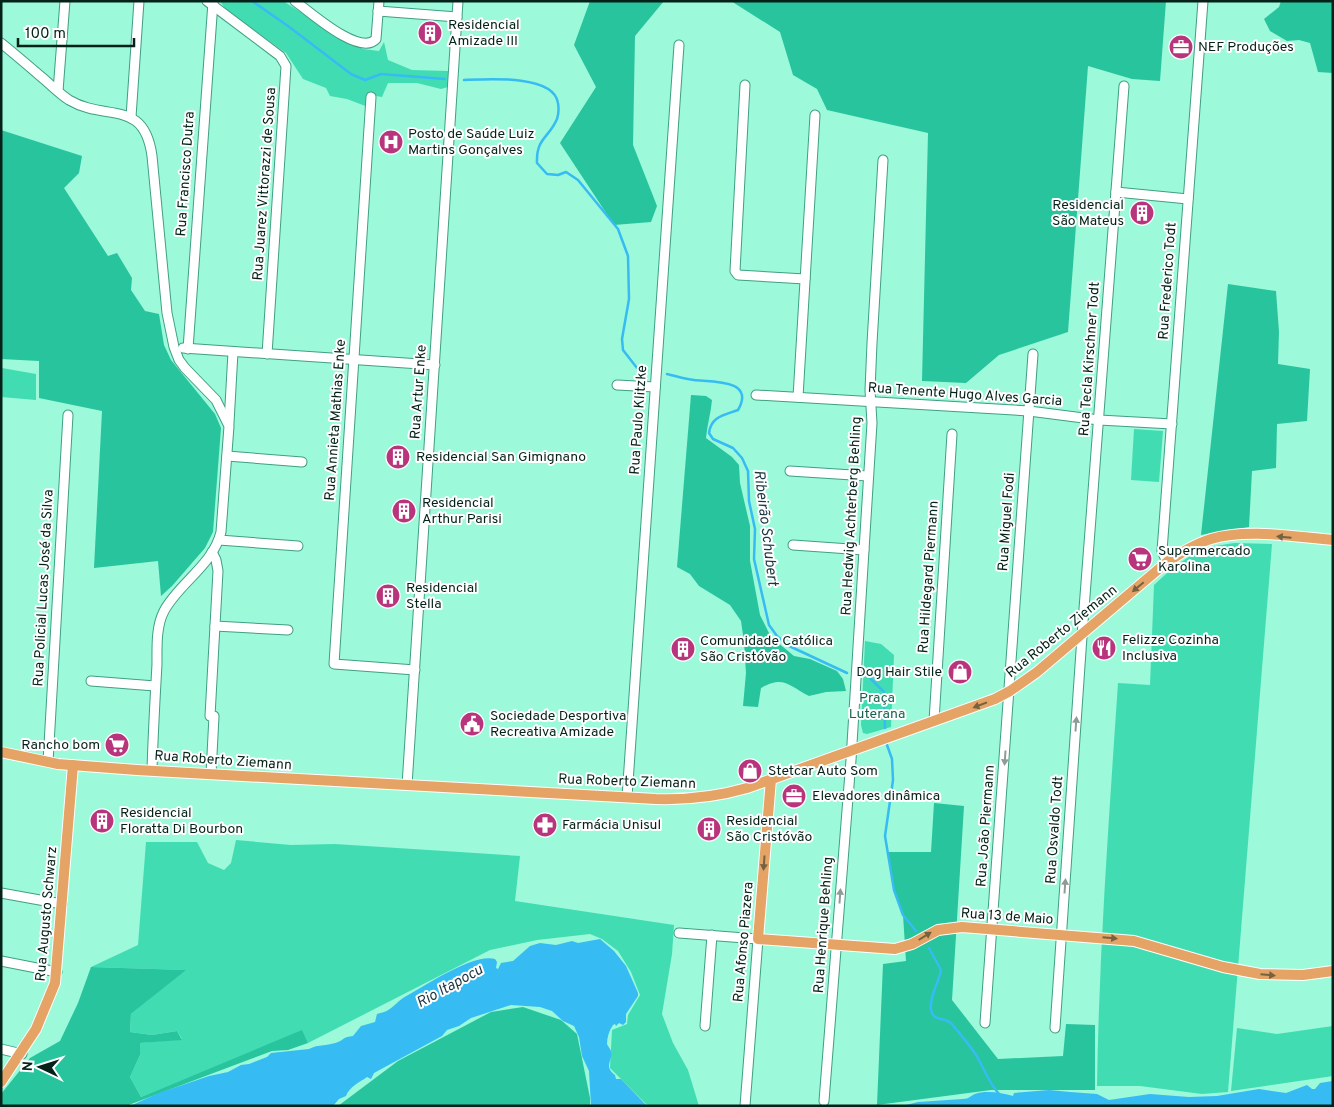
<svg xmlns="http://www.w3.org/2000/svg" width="1334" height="1107" font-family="Overpass,sans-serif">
<rect width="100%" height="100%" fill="#9cf9da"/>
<g fill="#42dcb3">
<polygon points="220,1 283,1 348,42 363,49 379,51 384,42 388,60 412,70 448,71 448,87 441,89 417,83 388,83 382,97 376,96 368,107 347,99 330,96 326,88 303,79 286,53 226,10"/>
<polygon points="2,368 36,374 36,400 1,397"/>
<polygon points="1134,429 1163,431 1159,482 1131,480"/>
<path d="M1235 543 1272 544 1228 1092 1202 1094 1140 1086H1097C1099 952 1109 817 1118 683L1150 685 1154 585C1170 570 1189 553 1211 547 1219 545 1227 544 1235 543Z"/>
<polygon points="865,641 881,644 894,655 891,727 867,734 863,733 861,725"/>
<polygon points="236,840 291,845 335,844 520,856 515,901 674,925 672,954 662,1014 673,1043 688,1070 699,1106 648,1106 610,1068 612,1030 627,1024 628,1015 640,995 631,972 618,951 602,939 590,934 537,940 490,950 308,1043 302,1031 141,1097 130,1077 140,1055 140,1043 182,1039 177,1031 152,1035 130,1032 131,1014 185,970 91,967 138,945 146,842 197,842 208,863 224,870 231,863"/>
<polygon points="1333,1026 1333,1076 1231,1091 1237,1028 1277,1034"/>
</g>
<g fill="#28c49d">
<polygon points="590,1 664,1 635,36 633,145 657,206 651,222 614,225 560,143 596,87 574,45"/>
<polygon points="731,1 1166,1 1160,81 1132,79 1088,66 1068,332 999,355 966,383 922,381 928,133 827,110 817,89 793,75 780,32"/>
<polygon points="1281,1 1333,1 1333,73 1318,72 1310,43 1299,40 1287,41 1270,31 1264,19 1279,7"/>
<polygon points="1,130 82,156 79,173 64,188 108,256 117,253 132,278 131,290 145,311 159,314 164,345 171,360 215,414 221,428 213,532 205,548 172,586 161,596 158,561 94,568 102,411 39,398 39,361 1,359"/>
<polygon points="1228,284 1276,291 1279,332 1278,364 1310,369 1307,421 1277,424 1276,468 1252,471 1249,527 1201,535"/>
<path d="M691 395 706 396 712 400C711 413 707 425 706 438L732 457 739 465 740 483 750 526V561L760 615 771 637 794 656 810 659 837 671 843 679 846 691 826 692 809 696C789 686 784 675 761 688L758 707 743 706 746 673 744 642 741 621 730 605 699 586 690 574 677 567Z"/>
<polygon points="934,803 964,806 952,1000 998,1059 1063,1056 1066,1024 1095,1025 1095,1090 991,1090 877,1105 883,964 906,961 903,915 894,890 888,852 931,852"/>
<polygon points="91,967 186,970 131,1014 130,1032 152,1035 177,1031 182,1040 140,1043 140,1055 130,1077 141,1097 302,1030 308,1043 288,1050 272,1051 126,1106 1,1106 1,1094 30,1058 60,1041 78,1003"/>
<polygon points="523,1007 561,1020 577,1034 590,1098 590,1106 338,1106 398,1061 491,1012"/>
</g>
<g fill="#37bbf3">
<path d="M600 939 614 951 626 966 638 993V996L626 1014V1022L623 1025 619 1023 616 1026 615 1024 613 1025C609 1031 607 1037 607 1044 608 1047 611 1049 611 1052 613 1061 603 1066 615 1075L616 1079H621L647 1106H591L589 1071 582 1056 579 1037 574 1026 563 1021 552 1011 540 1007 511 1005 471 1018 459 1026 447 1030 442 1036 374 1073 371 1079 367 1077C360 1082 349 1087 346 1096L339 1099 333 1106H130L159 1093 209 1076 228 1072 241 1065 249 1064 267 1057 271 1053 309 1049C318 1044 329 1046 338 1042 345 1039 343 1037 353 1036L361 1026 375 1022 377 1014C379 1013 382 1013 384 1012 391 1010 397 1002 403 998 424 987 472 953 495 959L497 962 496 968 498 969 501 963 513 961 530 946 540 943 556 945 572 941 578 943Z"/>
<path d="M1333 1081V1106H902L918 1102 963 1099C969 1099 970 1096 975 1094 986 1090 1002 1093 1013 1096L1014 1093 1049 1090 1070 1092 1097 1094 1109 1100 1150 1094 1189 1097 1217 1096 1259 1089 1286 1093 1307 1085 1312 1089H1315L1320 1083Z"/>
</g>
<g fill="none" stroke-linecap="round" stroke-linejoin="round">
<g stroke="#37bbf3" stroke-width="2.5">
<polyline points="252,1 288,26 351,74 365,80 381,74 445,79"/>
<path d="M464 80C486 79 554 74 558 103 559 109 559 113 557 119 549 138 536 138 537 163L547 174 558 175 566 172 578 180 618 229 628 256 629 299 622 339 623 350 637 368 647 370"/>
<path d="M667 374C676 376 685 379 694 380 711 382 756 379 738 410 725 415 711 416 709 433L713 439 733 448 742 458 748 471 749 501 755 529 754 559 769 625 777 636 787 645 847 673"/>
<polyline points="869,677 884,692 885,728"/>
<polyline points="887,745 892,759 893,780 885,836 894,890 903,915 916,931"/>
<path d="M929 948 941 970C939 982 929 997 931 1010 934 1023 945 1016 952 1024 960 1034 969 1044 976 1055 984 1068 989 1084 1000 1095"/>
</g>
<defs>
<g id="minor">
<polyline points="207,1 280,56 286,66 267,354"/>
<path d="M295 1C310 12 360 57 376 39L379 1"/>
<polyline points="378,11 457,17"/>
<path d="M1 43C16 55 31 68 45 80 53 87 60 94 69 100 106 122 144 98 152 156L167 313 174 347 179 360 185 368 216 400 229 426 221 532C213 565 179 583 164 611 156 626 157 647 157 664 155 699 153 735 152 770"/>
<polyline points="745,85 735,271 738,275 805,279"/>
<polyline points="58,91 65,1"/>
<polyline points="371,97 334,664 415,670"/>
<polyline points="131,117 139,1"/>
<polyline points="1116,192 1188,199"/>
<polyline points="183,348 435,365"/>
<polyline points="188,349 213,2"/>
<polyline points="617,385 655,387"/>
<polyline points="756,395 1029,411 1099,420 1172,424"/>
<polyline points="798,397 815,115"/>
<polyline points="229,423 233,352"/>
<polyline points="227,456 302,462"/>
<polyline points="790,471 868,476"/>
<polyline points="219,540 298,546"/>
<polyline points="793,545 864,550"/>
<polyline points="1167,562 1162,551 1203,1"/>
<polyline points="215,626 288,630"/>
<polyline points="91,681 155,686"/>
<polyline points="934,721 952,434"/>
<polyline points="48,762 68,415"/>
<polyline points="211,774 214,716 210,716 218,571 216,560 212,552"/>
<polyline points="407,785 458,1"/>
<polyline points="627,797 679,45"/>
<polyline points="1,893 62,904"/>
<polyline points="679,933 758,939 745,1106"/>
<polyline points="1,961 57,972"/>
<polyline points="985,1023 1033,354"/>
<polyline points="705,1026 712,935"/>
<polyline points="1055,1028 1083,622 1124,86"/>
<polyline points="1,1049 22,1054"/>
<polyline points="824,1101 851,760 864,550 872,423 870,390 872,343 883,160"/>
</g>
<g id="major">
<path d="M1 752 58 764 137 770 656 799C689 800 716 797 747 788L995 699 1010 691 1037 672 1167 562C1181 553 1195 544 1211 539 1247 528 1295 537 1333 540"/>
<polyline points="771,779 758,939 895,949 912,944 938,930 962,927 1134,941 1223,967 1260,974 1303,975 1333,971"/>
<polyline points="1,1082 36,1029 55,983 73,765"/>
</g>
</defs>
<use href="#minor" stroke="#409f83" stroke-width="11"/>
<use href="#major" stroke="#fff" stroke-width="12"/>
<use href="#minor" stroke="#fff" stroke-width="9"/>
<use href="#major" stroke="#e5a366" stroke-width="10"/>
</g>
<defs><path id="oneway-solid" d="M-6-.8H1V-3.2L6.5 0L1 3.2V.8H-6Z" transform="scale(1.25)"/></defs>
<g fill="#746240">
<use href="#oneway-solid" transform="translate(1284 537) rotate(-175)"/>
<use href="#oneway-solid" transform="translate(1138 587) rotate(140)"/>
<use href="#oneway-solid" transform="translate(980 705) rotate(159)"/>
<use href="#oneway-solid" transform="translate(764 863) rotate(94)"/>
<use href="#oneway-solid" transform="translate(925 936) rotate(-32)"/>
<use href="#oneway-solid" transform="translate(1110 938) rotate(5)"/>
<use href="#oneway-solid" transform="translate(1268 975) rotate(5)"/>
</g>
<g fill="#8e9c98">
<use href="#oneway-solid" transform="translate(1076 724) rotate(-86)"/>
<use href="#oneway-solid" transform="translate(1005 758) rotate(94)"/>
<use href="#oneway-solid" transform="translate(1065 886) rotate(-86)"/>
<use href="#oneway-solid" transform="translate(840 896) rotate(-86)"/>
</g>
<defs>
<symbol id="building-disc" viewBox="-11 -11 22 22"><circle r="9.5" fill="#b8357d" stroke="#fff"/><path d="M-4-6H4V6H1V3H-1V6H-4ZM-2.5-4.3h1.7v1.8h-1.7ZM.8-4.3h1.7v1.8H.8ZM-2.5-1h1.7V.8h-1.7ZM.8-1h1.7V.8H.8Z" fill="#fff"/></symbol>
<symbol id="office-disc" viewBox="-11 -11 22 22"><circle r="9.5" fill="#b8357d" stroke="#fff"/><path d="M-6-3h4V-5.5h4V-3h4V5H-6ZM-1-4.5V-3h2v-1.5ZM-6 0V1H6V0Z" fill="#fff"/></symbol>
<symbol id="hospital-disc" viewBox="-11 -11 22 22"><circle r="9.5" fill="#b8357d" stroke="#fff"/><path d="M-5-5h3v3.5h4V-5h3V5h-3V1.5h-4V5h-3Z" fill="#fff"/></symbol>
<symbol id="supermarket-disc" viewBox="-11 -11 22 22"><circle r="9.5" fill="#b8357d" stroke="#fff"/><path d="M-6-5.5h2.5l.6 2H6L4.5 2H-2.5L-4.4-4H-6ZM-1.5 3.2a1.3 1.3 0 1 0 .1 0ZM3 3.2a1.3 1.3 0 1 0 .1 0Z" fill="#fff"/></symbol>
<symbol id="restaurant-disc" viewBox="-11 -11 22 22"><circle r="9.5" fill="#b8357d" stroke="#fff"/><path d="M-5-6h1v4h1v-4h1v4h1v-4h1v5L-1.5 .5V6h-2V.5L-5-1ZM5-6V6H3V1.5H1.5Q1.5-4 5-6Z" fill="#fff"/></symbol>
<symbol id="shop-disc" viewBox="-11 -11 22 22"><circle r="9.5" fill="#b8357d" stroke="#fff"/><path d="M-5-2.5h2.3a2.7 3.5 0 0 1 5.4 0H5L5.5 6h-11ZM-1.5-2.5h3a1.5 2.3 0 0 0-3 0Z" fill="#fff"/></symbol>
<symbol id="civic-disc" viewBox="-11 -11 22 22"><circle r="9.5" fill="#b8357d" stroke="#fff"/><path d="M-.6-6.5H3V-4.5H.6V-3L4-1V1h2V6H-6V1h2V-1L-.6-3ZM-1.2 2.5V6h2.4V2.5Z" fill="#fff"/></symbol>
<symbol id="pharmacy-disc" viewBox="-11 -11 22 22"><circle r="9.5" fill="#b8357d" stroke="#fff"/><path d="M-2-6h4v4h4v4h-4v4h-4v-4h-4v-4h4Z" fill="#fff"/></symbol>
</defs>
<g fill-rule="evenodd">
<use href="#building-disc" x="416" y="19" width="28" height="28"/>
<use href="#office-disc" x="1167" y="33" width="28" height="28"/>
<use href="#hospital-disc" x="377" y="128" width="28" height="28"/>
<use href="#building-disc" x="1128" y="199" width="28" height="28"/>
<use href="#building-disc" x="384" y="443" width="28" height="28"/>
<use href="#building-disc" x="390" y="497" width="28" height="28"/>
<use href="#supermarket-disc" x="1126" y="545" width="28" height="28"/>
<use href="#building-disc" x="374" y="582" width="28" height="28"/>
<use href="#restaurant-disc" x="1090" y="634" width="28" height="28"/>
<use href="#building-disc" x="669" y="635" width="28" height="28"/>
<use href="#shop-disc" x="946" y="658" width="28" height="28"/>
<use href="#civic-disc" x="458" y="710" width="28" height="28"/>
<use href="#supermarket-disc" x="103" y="731" width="28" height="28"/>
<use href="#shop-disc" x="736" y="757" width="28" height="28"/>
<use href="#office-disc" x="780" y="782" width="28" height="28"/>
<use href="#building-disc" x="88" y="807" width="28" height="28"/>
<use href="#pharmacy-disc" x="531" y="811" width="28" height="28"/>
<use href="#building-disc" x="695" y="815" width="28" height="28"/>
</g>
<g text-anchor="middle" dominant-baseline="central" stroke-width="4" stroke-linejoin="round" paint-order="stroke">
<g font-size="14" fill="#042219" stroke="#fff" text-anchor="start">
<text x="448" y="25">Residencial<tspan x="448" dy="16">Amizade III</tspan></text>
<text x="1198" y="47">NEF Produções</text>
<text x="408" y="134">Posto de Saúde Luiz<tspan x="408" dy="16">Martins Gonçalves</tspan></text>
<text x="1124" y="205" text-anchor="end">Residencial<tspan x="1124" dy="16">São Mateus</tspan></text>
<text x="416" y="457">Residencial San Gimignano</text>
<text x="422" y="503">Residencial<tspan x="422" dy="16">Arthur Parisi</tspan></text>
<text x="1158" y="551">Supermercado<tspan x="1158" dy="16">Karolina</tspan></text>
<text x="406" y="588">Residencial<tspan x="406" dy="16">Stella</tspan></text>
<text x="1122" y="640">Felizze Cozinha<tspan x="1122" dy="16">Inclusiva</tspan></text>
<text x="700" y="641">Comunidade Católica<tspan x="700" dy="16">São Cristóvão</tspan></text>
<text x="942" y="672" text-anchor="end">Dog Hair Stile</text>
<text x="490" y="716">Sociedade Desportiva<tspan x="490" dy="16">Recreativa Amizade</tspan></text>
<text x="100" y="745" text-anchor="end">Rancho bom</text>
<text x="768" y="771">Stetcar Auto Som</text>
<text x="812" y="796">Elevadores dinâmica</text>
<text x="120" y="813">Residencial<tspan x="120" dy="16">Floratta Di Bourbon</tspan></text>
<text x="726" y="821">Residencial<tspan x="726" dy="16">São Cristóvão</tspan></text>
<text x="562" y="825">Farmácia Unisul</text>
</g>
<g font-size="14" fill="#042219" stroke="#fff">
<text transform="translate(186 174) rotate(-86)">Rua Francisco Dutra</text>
<text transform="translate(265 184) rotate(-86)">Rua Juarez Vittorazzi de Sousa</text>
<text transform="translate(1168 281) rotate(-86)">Rua Frederico Todt</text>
<text transform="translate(1090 359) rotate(-86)">Rua Tecla Kirschner Todt</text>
<text transform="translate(419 392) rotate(-86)">Rua Artur Enke</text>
<text transform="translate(965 395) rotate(4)">Rua Tenente Hugo Alves Garcia</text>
<text transform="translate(336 420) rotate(-86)">Rua Annieta Mathias Enke</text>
<text transform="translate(639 420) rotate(-86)">Rua Paulo Klitzke</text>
<text transform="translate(852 516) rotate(-87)">Rua Hedwig Achterberg Behling</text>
<text transform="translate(1007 522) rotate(-86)">Rua Miguel Fodi</text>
<text transform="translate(929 577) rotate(-86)">Rua Hildegard Piermann</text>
<text transform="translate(44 588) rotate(-87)">Rua Policial Lucas José da Silva</text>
<text transform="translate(1062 632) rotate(-39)">Rua Roberto Ziemann</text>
<text transform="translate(223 761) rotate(4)">Rua Roberto Ziemann</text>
<text transform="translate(627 782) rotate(2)">Rua Roberto Ziemann</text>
<text transform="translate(986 826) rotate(-86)">Rua João Piermann</text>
<text transform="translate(1055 830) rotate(-86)">Rua Osvaldo Todt</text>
<text transform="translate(47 914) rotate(-85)">Rua Augusto Schwarz</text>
<text transform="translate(1007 917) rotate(4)">Rua 13 de Maio</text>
<text transform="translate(824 925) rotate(-86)">Rua Henrique Behling</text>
<text transform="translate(744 942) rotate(-85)">Rua Afonso Piazera</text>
</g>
<g font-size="14" fill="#186450" stroke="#fff">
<text x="877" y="698">Praça<tspan x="877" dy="16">Luterana</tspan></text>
</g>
<g font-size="15" font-style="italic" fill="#1c3643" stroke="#fff">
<text transform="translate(765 528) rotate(83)">Ribeirão Schubert</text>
<text transform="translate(450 987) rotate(-29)">Rio Itapocu</text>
</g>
</g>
<rect width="1334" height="1107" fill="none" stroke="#042219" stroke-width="5"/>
<g transform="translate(40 1067) rotate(274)" stroke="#ffffff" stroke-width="4" paint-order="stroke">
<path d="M0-4L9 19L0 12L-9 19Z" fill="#042219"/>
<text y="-8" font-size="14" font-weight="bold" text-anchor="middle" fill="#042219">N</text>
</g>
<path d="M18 38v8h116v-8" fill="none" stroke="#042219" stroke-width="2.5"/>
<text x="25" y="38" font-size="15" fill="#042219" stroke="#ffffff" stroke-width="4" paint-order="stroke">100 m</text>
</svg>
